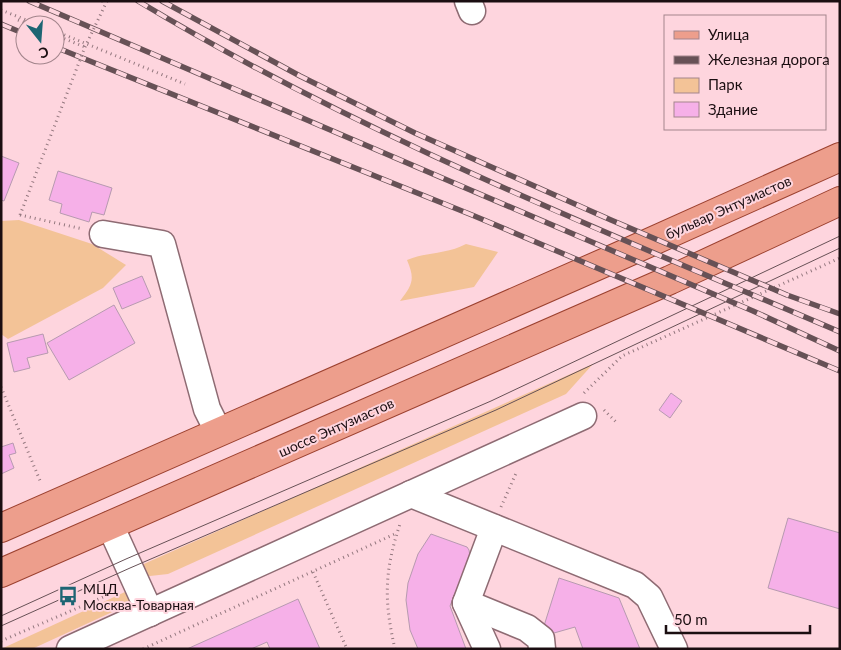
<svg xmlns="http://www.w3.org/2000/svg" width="841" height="650" font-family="Lato,sans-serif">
<rect width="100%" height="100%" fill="#fed5de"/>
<g fill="#f3c397">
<polygon points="19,220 92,244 126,265 103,288 8,339 1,334 1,221"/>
<path d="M466 244 498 252 474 287 400 301C413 284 415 279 407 260 426 252 448 254 466 244Z"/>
<polygon points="593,364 566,394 168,574 141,577 137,567"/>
<polygon points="125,592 132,592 134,602 32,649 1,649"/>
</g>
<g fill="#f6b0e8" stroke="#b79ab0">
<polygon points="1,156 19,163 4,201 1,200"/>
<polygon points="58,171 112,188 104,215 92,212 89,222 60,213 62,204 49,200"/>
<polygon points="142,276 151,297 122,309 113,288"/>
<polygon points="114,305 135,343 69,380 47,343"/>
<polygon points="43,334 48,353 27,358 30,368 14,372 7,343"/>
<polygon points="671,393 682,401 670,418 659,410"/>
<polygon points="13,443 16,453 9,455 14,468 1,474 1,447"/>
<polygon points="788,518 840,533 840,609 768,588"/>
<polygon points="431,534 467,547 469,550 470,556 450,606 466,649 418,649 410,630 406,600 408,583 418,554"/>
<polygon points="559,578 619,598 640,649 583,649 575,627 554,633 543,629"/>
<polygon points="298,599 320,649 270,649 267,642 251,649 187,649"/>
</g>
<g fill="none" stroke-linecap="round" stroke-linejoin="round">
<defs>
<g id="minor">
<polyline points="468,1 472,11"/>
<polyline points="103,234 162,244 207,409 218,431"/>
<polyline points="411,494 635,585 649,597 674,649"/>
<polyline points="110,525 150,613"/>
<polyline points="466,603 527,628 541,639 542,649"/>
<polyline points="70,649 583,416"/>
<polyline points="487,649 466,603 494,528"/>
</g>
<g id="major">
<polyline points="1,528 615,258 840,157"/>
<polyline points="1,573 670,280 840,201"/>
</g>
</defs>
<use href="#minor" stroke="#8e6b73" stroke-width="29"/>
<use href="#major" stroke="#9c412f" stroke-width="30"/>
<g stroke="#93777e" stroke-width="3" stroke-dasharray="1 4" stroke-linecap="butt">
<polyline points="102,1 106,3"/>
<polyline points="1,10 39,25"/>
<polyline points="18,20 31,25"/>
<polyline points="55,31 185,84"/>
<polyline points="55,35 85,47"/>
<polyline points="20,215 83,229"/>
<polyline points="1,387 41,483"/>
<polyline points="584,393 622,356 840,258"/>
<polyline points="604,410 618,424"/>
<polyline points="501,507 517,471"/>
<polyline points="313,572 347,649"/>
<polyline points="1,641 117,591"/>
<polyline points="143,649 397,533"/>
<path d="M395 649C384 601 384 572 400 524"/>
</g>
<use href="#minor" stroke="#fff" stroke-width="26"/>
<use href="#major" stroke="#ed9e8c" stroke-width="28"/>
<g stroke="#675156" stroke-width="1">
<polyline points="1,616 126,559 491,401 840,236"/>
<polyline points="1,626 130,568 496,410 840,248"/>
</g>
<defs>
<g id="rail">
<polyline points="29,1 753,311 840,351"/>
<path d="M138 1C360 135 602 230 840 332"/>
<polyline points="162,1 300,76 415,133 611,220 787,295 840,314"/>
<polyline points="1,24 25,34"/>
<polyline points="55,47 472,215 840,371"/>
</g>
</defs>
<use href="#rail" stroke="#675156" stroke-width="5.5"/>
<use href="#rail" stroke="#fed5de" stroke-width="4" stroke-dasharray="11" stroke-linecap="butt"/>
<polyline stroke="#93777e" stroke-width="3" stroke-dasharray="1 4" stroke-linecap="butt" points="20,215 85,47 107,1"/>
</g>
<defs>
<symbol id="bus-bare" viewBox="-9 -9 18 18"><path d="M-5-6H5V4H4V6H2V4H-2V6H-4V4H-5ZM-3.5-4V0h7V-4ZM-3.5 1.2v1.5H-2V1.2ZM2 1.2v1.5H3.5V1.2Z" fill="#1d6573" stroke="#fed5de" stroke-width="2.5" paint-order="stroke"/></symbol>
</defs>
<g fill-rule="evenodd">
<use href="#bus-bare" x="54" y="582" width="28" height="28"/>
</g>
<g text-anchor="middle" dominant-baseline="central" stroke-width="4" stroke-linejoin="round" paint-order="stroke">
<g font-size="14" fill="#1b0e11" stroke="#fed5de">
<text transform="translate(728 207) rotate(-24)">бульвар Энтузиастов</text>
<text transform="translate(336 427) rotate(-24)">шоссе Энтузиастов</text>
</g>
<g font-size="14" fill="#1b0e11" stroke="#fed5de" text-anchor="start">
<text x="83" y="588">МЦД<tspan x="83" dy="16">Москва-Товарная</tspan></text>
</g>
</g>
<rect width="841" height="650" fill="none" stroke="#1b0e11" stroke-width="5"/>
<rect x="664" y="15" width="162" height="115" fill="#fed5de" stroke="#a3858c"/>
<rect x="674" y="31" width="25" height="8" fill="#ed9e8c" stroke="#a3858c"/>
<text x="708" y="40" font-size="15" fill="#1b0e11">Улица</text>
<rect x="674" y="56" width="25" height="8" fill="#675156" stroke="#a3858c"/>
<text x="708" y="65" font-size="15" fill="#1b0e11">Железная дорога</text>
<rect x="674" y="78" width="25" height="15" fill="#f3c397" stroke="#a3858c"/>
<text x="708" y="90" font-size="15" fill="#1b0e11">Парк</text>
<rect x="674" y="102" width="25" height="15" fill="#f6b0e8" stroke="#a3858c"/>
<text x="708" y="115" font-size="15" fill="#1b0e11">Здание</text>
<g transform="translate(40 40) rotate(163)"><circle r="24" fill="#fed5de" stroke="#a3858c"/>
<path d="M0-4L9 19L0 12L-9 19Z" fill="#1d6573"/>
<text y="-8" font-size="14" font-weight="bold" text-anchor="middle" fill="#1b0e11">С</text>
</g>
<path d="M666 625v8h144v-8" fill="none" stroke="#1b0e11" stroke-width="2.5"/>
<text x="674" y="625" font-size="15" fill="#1b0e11" stroke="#fed5de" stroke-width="4" paint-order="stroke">50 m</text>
</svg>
